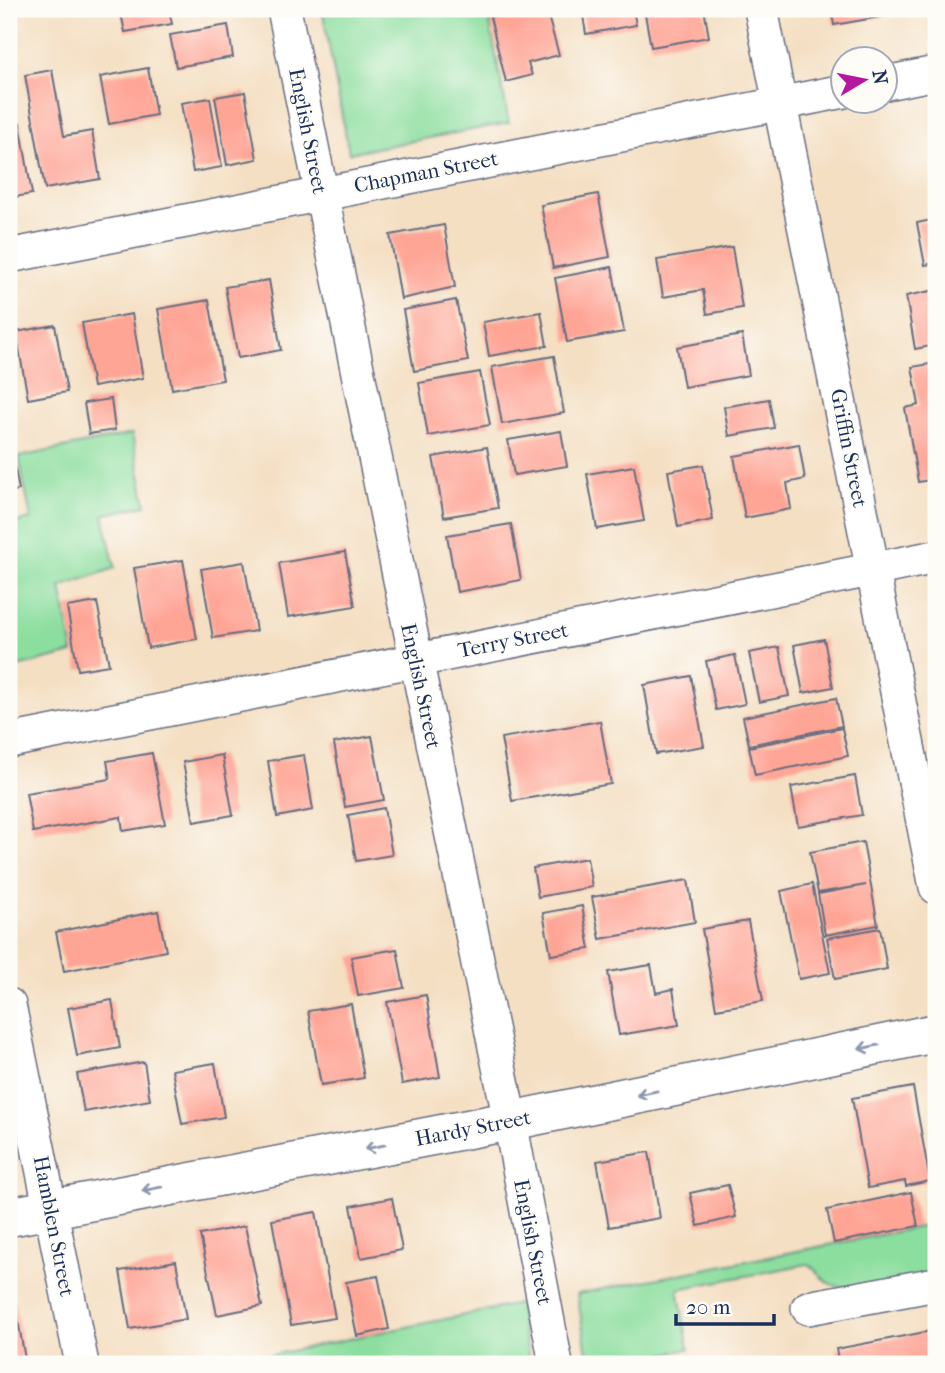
<svg xmlns="http://www.w3.org/2000/svg" width="945" height="1373" font-family="'IM FELL French Canon',serif">
<rect width="100%" height="100%" fill="#fdfcf7"/>
<filter id="ink" filterUnits="userSpaceOnUse"><feTurbulence type="fractalNoise" baseFrequency=".0143" numOctaves="2"/><feDisplacementMap in="SourceGraphic" scale="14" xChannelSelector="R" yChannelSelector="G"/><feConvolveMatrix kernelMatrix="1 2 1 2 8 2 1 2 1" color-interpolation-filters="sRGB"/></filter>
<filter id="wash" filterUnits="userSpaceOnUse"><feTurbulence type="fractalNoise" baseFrequency=".00686" numOctaves="4" result="noise"/><feDisplacementMap in="SourceGraphic" scale="28" xChannelSelector="R" yChannelSelector="G"/><feGaussianBlur stdDeviation="1.57" result="paint"/><feColorMatrix in="noise" values="0 0 0 0 0 0 0 0 0 0 0 0 0 0 0 0 0 1.4 0 .05"/><feComposite in="paint" operator="in"/></filter>
<g filter="url(#wash)">
<rect width="100%" height="100%" fill="#f4dfc3"/>
<g fill="#8cde9f" stroke="#54867e" stroke-width="2">
<polygon points="322,9 487,9 509,123 349,153"/>
<polygon points="132,434 146,505 103,515 115,568 61,587 73,653 9,669 9,524 31,519 19,457"/>
<path d="M936 1224V1274C911 1278 847 1297 827 1282 818 1276 818 1269 807 1264L678 1289 689 1349 611 1364H589L577 1294Z"/>
<polygon points="518,1304 530,1364 228,1364"/>
</g>
<g id="blocks">
<g fill="#fea596">
<polygon points="120,9 169,9 172,24 125,32"/>
<polygon points="504,9 546,9 559,55 528,63 532,75 506,82 490,17 505,13"/>
<polygon points="582,9 633,9 636,25 586,34"/>
<polygon points="644,9 704,9 709,37 651,47"/>
<polygon points="831,9 913,9 914,11 834,25"/>
<polygon points="228,25 233,57 176,67 170,35"/>
<polygon points="148,68 156,115 109,124 100,77"/>
<polygon points="52,70 64,136 92,131 100,179 45,189 25,75"/>
<polygon points="245,92 257,159 227,165 215,97"/>
<polygon points="210,98 222,167 193,172 181,103"/>
<polygon points="20,123 32,194 9,198 9,125"/>
<polygon points="598,194 610,257 553,268 541,205"/>
<polygon points="936,219 936,263 925,265 917,223"/>
<polygon points="444,225 455,287 401,299 390,235"/>
<polygon points="732,247 742,308 707,314 703,290 663,297 657,260"/>
<polygon points="612,267 624,332 567,342 555,278"/>
<polygon points="269,280 281,350 238,358 225,287"/>
<polygon points="936,290 936,345 915,349 906,296"/>
<polygon points="209,300 223,380 172,389 158,309"/>
<polygon points="456,300 468,361 414,371 403,310"/>
<polygon points="541,312 547,346 489,356 483,322"/>
<polygon points="132,314 143,378 93,387 82,323"/>
<polygon points="55,325 67,392 28,399 16,332"/>
<polygon points="742,335 749,375 684,387 677,347"/>
<polygon points="554,356 564,413 502,424 492,367"/>
<polygon points="936,363 936,479 918,482 905,408 919,405 912,367"/>
<polygon points="480,372 490,425 428,436 419,383"/>
<polygon points="111,399 115,430 89,434 84,403"/>
<polygon points="769,399 774,428 729,436 724,407"/>
<polygon points="561,431 567,466 514,475 508,440"/>
<polygon points="9,437 19,490 9,492"/>
<polygon points="799,444 805,479 787,483 791,509 745,518 734,456"/>
<polygon points="487,447 498,508 444,517 433,457"/>
<polygon points="703,465 713,520 678,527 668,471"/>
<polygon points="634,466 644,521 597,529 587,474"/>
<polygon points="511,524 521,580 457,592 447,535"/>
<polygon points="345,552 355,606 288,617 279,563"/>
<polygon points="183,560 197,639 148,648 134,568"/>
<polygon points="244,562 256,631 213,638 201,569"/>
<polygon points="97,602 109,665 78,670 67,607"/>
<polygon points="824,639 833,687 803,693 794,645"/>
<polygon points="779,647 789,696 759,702 749,653"/>
<polygon points="735,655 745,704 716,710 706,661"/>
<polygon points="691,676 704,746 656,754 644,685"/>
<polygon points="836,698 842,726 749,745 743,717"/>
<polygon points="600,721 611,784 512,801 501,738"/>
<polygon points="842,728 848,756 755,775 749,747"/>
<polygon points="372,736 384,800 345,807 334,743"/>
<polygon points="152,753 165,824 123,831 121,817 33,832 26,793 110,779 107,761"/>
<polygon points="222,755 233,815 194,822 183,762"/>
<polygon points="304,755 313,810 277,817 268,761"/>
<polygon points="855,776 862,815 798,826 791,787"/>
<polygon points="384,808 392,855 356,861 348,815"/>
<polygon points="863,842 878,925 825,935 818,894 866,885 818,893 810,852"/>
<polygon points="587,858 592,887 538,897 533,868"/>
<polygon points="688,880 695,922 600,939 592,897"/>
<polygon points="812,884 830,973 799,979 781,891"/>
<polygon points="582,906 590,949 551,955 543,913"/>
<polygon points="158,911 166,951 64,971 56,932"/>
<polygon points="748,921 763,1001 716,1009 702,929"/>
<polygon points="880,928 887,969 835,979 827,938"/>
<polygon points="397,949 404,988 358,996 351,957"/>
<polygon points="651,965 656,993 673,989 679,1025 619,1035 608,972"/>
<polygon points="426,995 440,1077 402,1084 387,1002"/>
<polygon points="112,1000 120,1048 77,1056 68,1008"/>
<polygon points="351,1004 364,1078 321,1085 308,1011"/>
<polygon points="144,1062 150,1100 84,1112 77,1074"/>
<polygon points="215,1063 224,1117 182,1124 172,1070"/>
<polygon points="913,1087 930,1181 906,1186 905,1181 868,1188 852,1098"/>
<polygon points="649,1152 660,1218 609,1227 597,1161"/>
<polygon points="728,1185 736,1217 698,1226 690,1193"/>
<polygon points="911,1192 918,1226 834,1243 827,1210"/>
<polygon points="392,1198 402,1250 361,1258 351,1206"/>
<polygon points="316,1212 335,1318 291,1325 272,1220"/>
<polygon points="245,1226 262,1306 217,1315 200,1235"/>
<polygon points="176,1261 186,1319 130,1329 120,1271"/>
<polygon points="378,1276 389,1329 357,1336 346,1282"/>
<polygon points="9,1277 10,1277 26,1364 9,1364"/>
<polygon points="936,1330 936,1364 839,1364 836,1349"/>
</g>
</g>
</g>
<g filter="url(#ink)">
<use href="#blocks" fill-opacity="0" stroke="#676d81" stroke-width="2"/>
<g fill="none" stroke-linecap="round" stroke-linejoin="round">
<defs>
<g id="minor">
<polyline points="284,9 510,1121 556,1364"/>
<polyline points="761,9 936,887"/>
<polyline points="886,83 936,73"/>
<polyline points="9,256 844,91"/>
<polyline points="9,741 936,557"/>
<polyline points="9,1005 82,1364"/>
<polyline points="808,1308 936,1284"/>
</g>
<polyline id="major" points="9,1217 510,1121 936,1033"/>
</defs>
<use href="#minor" stroke="#676d81" stroke-width="36"/>
<use href="#major" stroke="#676d81" stroke-width="41"/>
<use href="#minor" stroke="#fff" stroke-width="33"/>
<use href="#major" stroke="#fff" stroke-width="38"/>
</g>
<defs><path id="oneway-shaft" d="M-6 0H5M1.5-3L5.5 0L1.5 3" fill="none" stroke-width="1.6" stroke-linecap="round" stroke-linejoin="round" transform="scale(1.75)"/></defs>
<g stroke="#8d97ae">
<use href="#oneway-shaft" transform="translate(869 1047) rotate(168)"/>
<use href="#oneway-shaft" transform="translate(647 1093) rotate(168)"/>
<use href="#oneway-shaft" transform="translate(375 1147) rotate(169)"/>
<use href="#oneway-shaft" transform="translate(152 1189) rotate(169)"/>
</g>
</g>
<g text-anchor="middle" dominant-baseline="central" stroke-width="5" stroke-linejoin="round" paint-order="stroke">
<g font-size="21" fill="#1b2f5e" stroke="#fdfcf7">
<text transform="translate(308 131) rotate(79)">English Street</text>
<text transform="translate(426 172) rotate(-11)">Chapman Street</text>
<text transform="translate(849 448) rotate(79)">Griffin Street</text>
<text transform="translate(513 640) rotate(-11)">Terry Street</text>
<text transform="translate(421 686) rotate(78)">English Street</text>
<text transform="translate(473 1128) rotate(-11)">Hardy Street</text>
<text transform="translate(54 1226) rotate(79)">Hamblen Street</text>
<text transform="translate(533 1242) rotate(79)">English Street</text>
</g>
</g>
<rect width="945" height="1373" fill="none" stroke="#fdfcf7" stroke-width="35"/>
<g transform="translate(864 80) rotate(80)"><circle r="33" fill="#fdfcf7" stroke="#a3aaba" stroke-width="2"/>
<path d="M0-5L12 26L0 18L-12 26Z" fill="#b5179e"/>
<text y="-10" font-size="19" font-weight="bold" text-anchor="middle" fill="#1b2f5e">N</text>
</g>
<path d="M676 1314v10h98v-10" fill="none" stroke="#1b2f5e" stroke-width="3.5"/>
<text x="686" y="1314" font-size="21" fill="#1b2f5e" stroke="#fdfcf7" stroke-width="5" paint-order="stroke">20 m</text>
</svg>
